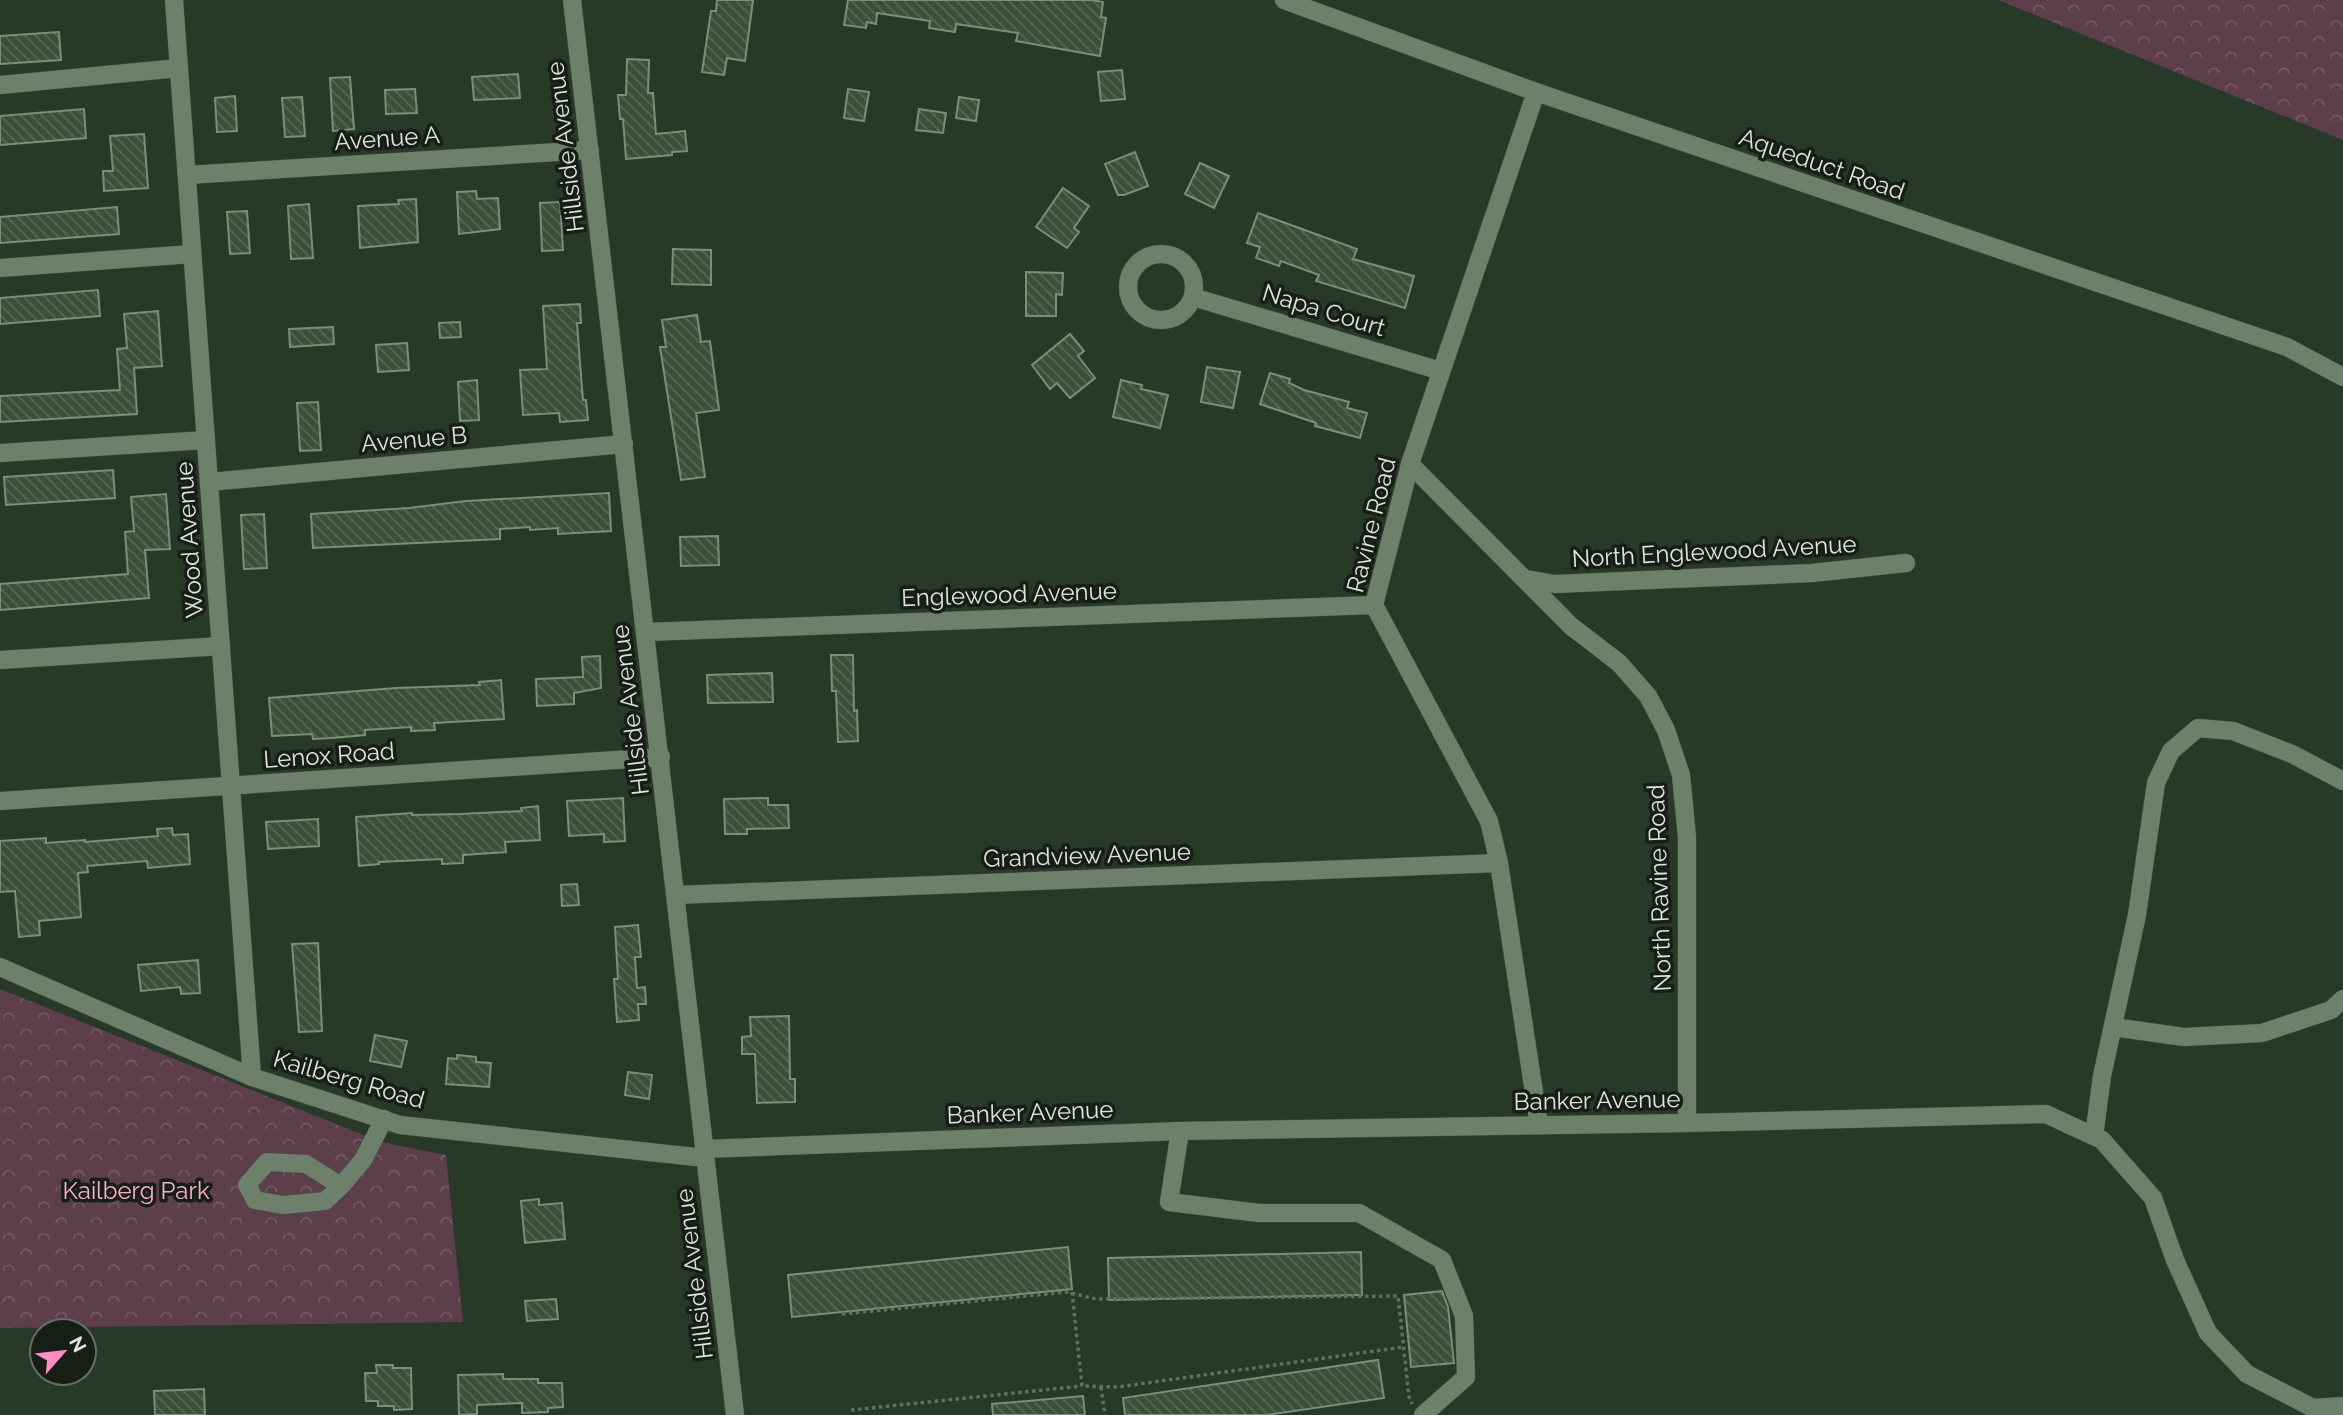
<svg xmlns="http://www.w3.org/2000/svg" width="2343" height="1415" font-family="Raleway,sans-serif">
<defs>
<pattern id="forest-crowns" width="20" height="18" patternUnits="userSpaceOnUse" patternTransform="scale(1.75)"><rect width="20" height="18" fill="#5d3e4b"/><path d="M2 6a3 3 0 1 1 6 0M12 15a3 3 0 1 1 6 0" fill="none" stroke="#745a64"/></pattern>
<pattern id="building-back-hatch" width="6" height="6" patternUnits="userSpaceOnUse" patternTransform="scale(1.75)"><rect width="6" height="6" fill="#3d4e3b"/><path d="M-1 5l2 2M0 0l6 6M5-1l2 2" fill="none" stroke="#586857"/></pattern>
</defs>
<rect width="100%" height="100%" fill="#293927"/>
<g fill="url(#forest-crowns)">
<polygon points="1998,0 2343,0 2343,140"/>
<polygon points="0,989 381,1142 446,1155 463,1322 0,1328"/>
</g>
<g fill="url(#building-back-hatch)" stroke="#7c8e79" stroke-width="2">
<polygon points="717,0 753,0 745,61 727,58 724,75 702,72 711,11 716,11"/>
<polygon points="848,0 1092,0 1103,2 1101,17 1106,18 1100,56 1016,41 1018,33 956,24 955,32 929,28 930,21 877,13 876,24 867,22 866,28 844,25"/>
<polygon points="59,32 61,60 0,64 0,36"/>
<polygon points="627,59 649,60 648,93 653,93 656,134 685,131 687,151 672,152 672,155 626,159 623,119 620,119 618,95 626,95"/>
<polygon points="1122,70 1125,99 1101,101 1098,72"/>
<polygon points="518,74 520,98 474,100 472,77"/>
<polygon points="350,77 354,129 333,131 330,78"/>
<polygon points="415,89 417,113 386,114 385,90"/>
<polygon points="848,89 869,92 864,121 844,118"/>
<polygon points="235,96 237,131 217,132 215,98"/>
<polygon points="302,97 305,136 285,137 282,98"/>
<polygon points="959,97 979,100 976,121 956,118"/>
<polygon points="84,109 86,138 0,145 0,116"/>
<polygon points="919,109 946,113 943,133 916,130"/>
<polygon points="144,134 148,188 104,191 103,171 113,171 110,136"/>
<polygon points="1135,152 1148,186 1124,195 1118,195 1105,164"/>
<polygon points="1200,163 1229,176 1214,208 1185,194"/>
<polygon points="1063,188 1089,206 1074,228 1079,232 1067,248 1036,227"/>
<polygon points="476,191 477,199 498,198 500,229 459,234 457,192"/>
<polygon points="416,199 418,242 360,248 358,206 399,204 398,200"/>
<polygon points="560,202 563,250 542,251 540,203"/>
<polygon points="309,204 313,258 291,259 288,206"/>
<polygon points="117,207 119,234 0,243 0,217"/>
<polygon points="247,211 250,253 230,254 227,212"/>
<polygon points="1258,213 1357,249 1353,259 1414,276 1405,308 1316,281 1319,275 1281,261 1279,266 1256,258 1260,247 1247,243"/>
<polygon points="673,249 711,250 711,285 672,284"/>
<polygon points="1026,272 1063,273 1062,295 1056,294 1056,316 1026,316"/>
<polygon points="98,290 100,316 0,324 0,298"/>
<polygon points="580,304 581,323 577,323 580,363 583,400 586,400 588,420 560,422 559,413 523,415 520,370 547,369 543,306"/>
<polygon points="158,311 162,366 134,368 137,414 0,422 0,396 120,390 117,349 127,348 124,314"/>
<polygon points="697,315 701,342 710,341 719,410 696,413 705,477 681,480 660,347 666,347 662,320"/>
<polygon points="460,322 461,337 440,338 439,323"/>
<polygon points="333,327 334,344 290,347 289,329"/>
<polygon points="1070,334 1084,351 1078,356 1095,378 1070,398 1057,383 1050,389 1032,365"/>
<polygon points="407,343 409,370 378,372 376,345"/>
<polygon points="1207,367 1240,372 1233,408 1201,402"/>
<polygon points="1270,373 1290,379 1289,383 1304,390 1349,402 1347,408 1367,413 1360,438 1315,426 1316,423 1260,404"/>
<polygon points="477,380 479,420 460,421 458,382"/>
<polygon points="1121,380 1142,385 1141,389 1168,395 1160,428 1113,417"/>
<polygon points="318,402 321,450 300,451 297,403"/>
<polygon points="113,470 115,498 6,505 4,477"/>
<polygon points="609,493 611,531 558,534 558,528 530,530 530,527 500,529 500,539 313,548 311,514 409,508 466,501"/>
<polygon points="166,494 170,549 145,550 149,598 0,610 0,584 128,574 125,532 134,531 131,497"/>
<polygon points="264,514 267,568 244,569 241,515"/>
<polygon points="718,536 719,565 681,566 680,537"/>
<polygon points="831,655 853,655 854,711 857,710 858,741 838,742 836,691 832,691"/>
<polygon points="600,656 601,688 574,693 574,704 537,706 536,679 583,677 582,657"/>
<polygon points="772,673 773,702 708,703 707,675"/>
<polygon points="501,680 504,719 434,723 435,730 411,731 411,727 365,730 365,735 332,738 313,739 312,734 272,736 269,698 396,688 480,685 479,682"/>
<polygon points="623,798 625,841 604,842 604,834 569,836 567,801"/>
<polygon points="768,798 768,805 788,805 789,828 747,829 747,834 725,834 724,799"/>
<polygon points="538,806 540,840 505,842 506,852 463,855 463,863 442,864 442,859 379,862 379,864 359,866 356,817 412,813 412,815 460,814 522,811 521,808"/>
<polygon points="318,819 319,846 268,849 266,822"/>
<polygon points="172,828 173,835 188,834 190,864 148,868 147,861 87,866 88,872 78,873 81,917 39,921 40,935 19,937 15,891 0,892 0,841 46,838 46,843 85,840 85,842 158,836 157,829"/>
<polygon points="577,884 579,905 562,906 561,885"/>
<polygon points="638,925 641,957 635,957 637,988 645,987 646,1004 638,1004 639,1020 617,1022 614,979 618,979 615,927"/>
<polygon points="318,943 322,1031 299,1032 292,944"/>
<polygon points="198,960 200,993 181,994 180,987 141,991 138,965"/>
<polygon points="789,1016 790,1079 795,1079 795,1102 757,1103 755,1054 742,1054 742,1037 751,1036 750,1017"/>
<polygon points="375,1035 407,1041 401,1067 370,1061"/>
<polygon points="457,1055 476,1057 476,1062 491,1063 489,1087 446,1084 448,1058 457,1059"/>
<polygon points="628,1072 652,1075 649,1099 625,1095"/>
<polygon points="539,1199 539,1205 562,1203 565,1239 525,1243 521,1201"/>
<polygon points="1068,1247 1072,1289 792,1317 788,1275"/>
<polygon points="1361,1252 1362,1295 1109,1300 1108,1258"/>
<polygon points="1442,1291 1448,1307 1454,1363 1411,1367 1404,1295"/>
<polygon points="556,1299 558,1319 527,1321 525,1301"/>
<polygon points="1378,1360 1384,1398 1266,1415 1125,1415 1123,1398"/>
<polygon points="376,1365 393,1365 393,1368 411,1368 412,1409 394,1410 394,1406 378,1406 378,1401 366,1401 365,1373 377,1373"/>
<polygon points="503,1374 503,1379 538,1379 538,1383 562,1383 563,1407 548,1408 548,1412 522,1413 522,1403 477,1405 477,1414 459,1415 458,1375"/>
<polygon points="204,1389 205,1415 155,1415 154,1391"/>
<polygon points="1083,1396 1085,1415 993,1415 992,1404"/>
</g>
<g fill="none" stroke-linecap="round" stroke-linejoin="round">
<defs>
<g id="minor">
<polyline points="174,0 252,1077"/>
<polyline points="572,0 735,1415"/>
<polyline points="1284,0 1536,92 2287,347 2343,377"/>
<polyline points="0,85 179,68"/>
<polyline points="1536,92 1410,464 1374,605 1489,821 1499,863 1539,1125"/>
<polyline points="187,175 590,150"/>
<circle cx="1161" cy="287" r="33"/>
<polyline points="0,268 192,254"/>
<polyline points="1193,297 1441,371"/>
<polyline points="0,453 206,440"/>
<polyline points="1410,464 1571,626 1619,663 1648,696 1666,730 1681,775 1687,837 1687,1123"/>
<polyline points="209,482 624,444"/>
<polyline points="1526,579 1555,584 1812,573 1906,563"/>
<polyline points="646,632 1374,605"/>
<polyline points="0,660 221,646"/>
<polyline points="0,801 661,757"/>
<polyline points="677,895 1499,863"/>
<polyline points="0,967 252,1077 400,1125 705,1158"/>
<polyline points="2113,1027 2184,1037 2262,1033 2331,1010 2343,999"/>
<polyline points="1180,1131 1169,1202 1259,1213 1359,1213 1442,1260 1464,1316 1466,1377 1423,1415"/>
<polyline points="2094,1136 2102,1076 2137,915 2156,783 2171,751 2198,728 2233,731 2292,754 2343,781"/>
<polyline points="704,1149 1180,1131 1687,1123 2046,1114 2102,1140 2153,1198 2175,1260 2208,1333 2247,1374 2313,1408 2343,1406"/>
<polyline points="341,1186 325,1201 283,1205 255,1200 247,1185 267,1162 306,1164 341,1186 363,1160 384,1119"/>
</g>
</defs>
<use href="#minor" stroke="#475344" stroke-width="19"/>
<g stroke="#616f60" stroke-width="3.5" stroke-dasharray="3.5 3.5" stroke-linecap="butt">
<polyline points="1072,1292 1082,1386 1118,1387 1403,1347"/>
<polyline points="842,1314 1067,1292 1096,1299 1398,1296 1409,1397 1412,1404"/>
<polyline points="1101,1387 1105,1415"/>
<polyline points="851,1410 1082,1386"/>
</g>
<use href="#minor" stroke="#6e806b" stroke-width="18"/>
</g>
<g text-anchor="middle" dominant-baseline="central" stroke-width="7" stroke-linejoin="round" paint-order="stroke">
<g font-size="24" fill="#dce6db" stroke="#171e16">
<text transform="translate(387 138) rotate(-4)">Avenue A</text>
<text transform="translate(565 147) rotate(-97)">Hillside Avenue</text>
<text transform="translate(1822 164) rotate(19)">Aqueduct Road</text>
<text transform="translate(1324 310) rotate(17)">Napa Court</text>
<text transform="translate(414 439) rotate(-5)">Avenue B</text>
<text transform="translate(1371 525) rotate(-76)">Ravine Road</text>
<text transform="translate(189 540) rotate(-94)">Wood Avenue</text>
<text transform="translate(1714 551) rotate(-3)">North Englewood Avenue</text>
<text transform="translate(1009 594) rotate(-2)">Englewood Avenue</text>
<text transform="translate(630 710) rotate(-97)">Hillside Avenue</text>
<text transform="translate(329 755) rotate(-4)">Lenox Road</text>
<text transform="translate(1087 855) rotate(-2)">Grandview Avenue</text>
<text transform="translate(1659 888) rotate(-92)">North Ravine Road</text>
<text transform="translate(349 1079) rotate(16)">Kailberg Road</text>
<text transform="translate(1597 1100) rotate(-1)">Banker Avenue</text>
<text transform="translate(1030 1112) rotate(-2)">Banker Avenue</text>
<text transform="translate(694 1274) rotate(-97)">Hillside Avenue</text>
</g>
<g font-size="24" fill="#fbadcd" stroke="#171e16">
<text x="136" y="1190">Kailberg Park</text>
</g>
</g>
<g transform="translate(63 1352) rotate(62)"><circle r="33" fill="#171e16" stroke="#666e65" stroke-width="2"/>
<path d="M0-5L12 26L0 18L-12 26Z" fill="#fd8ebf"/>
<text y="-10" font-size="19" font-weight="bold" text-anchor="middle" fill="#dce6db">N</text>
</g>
</svg>
